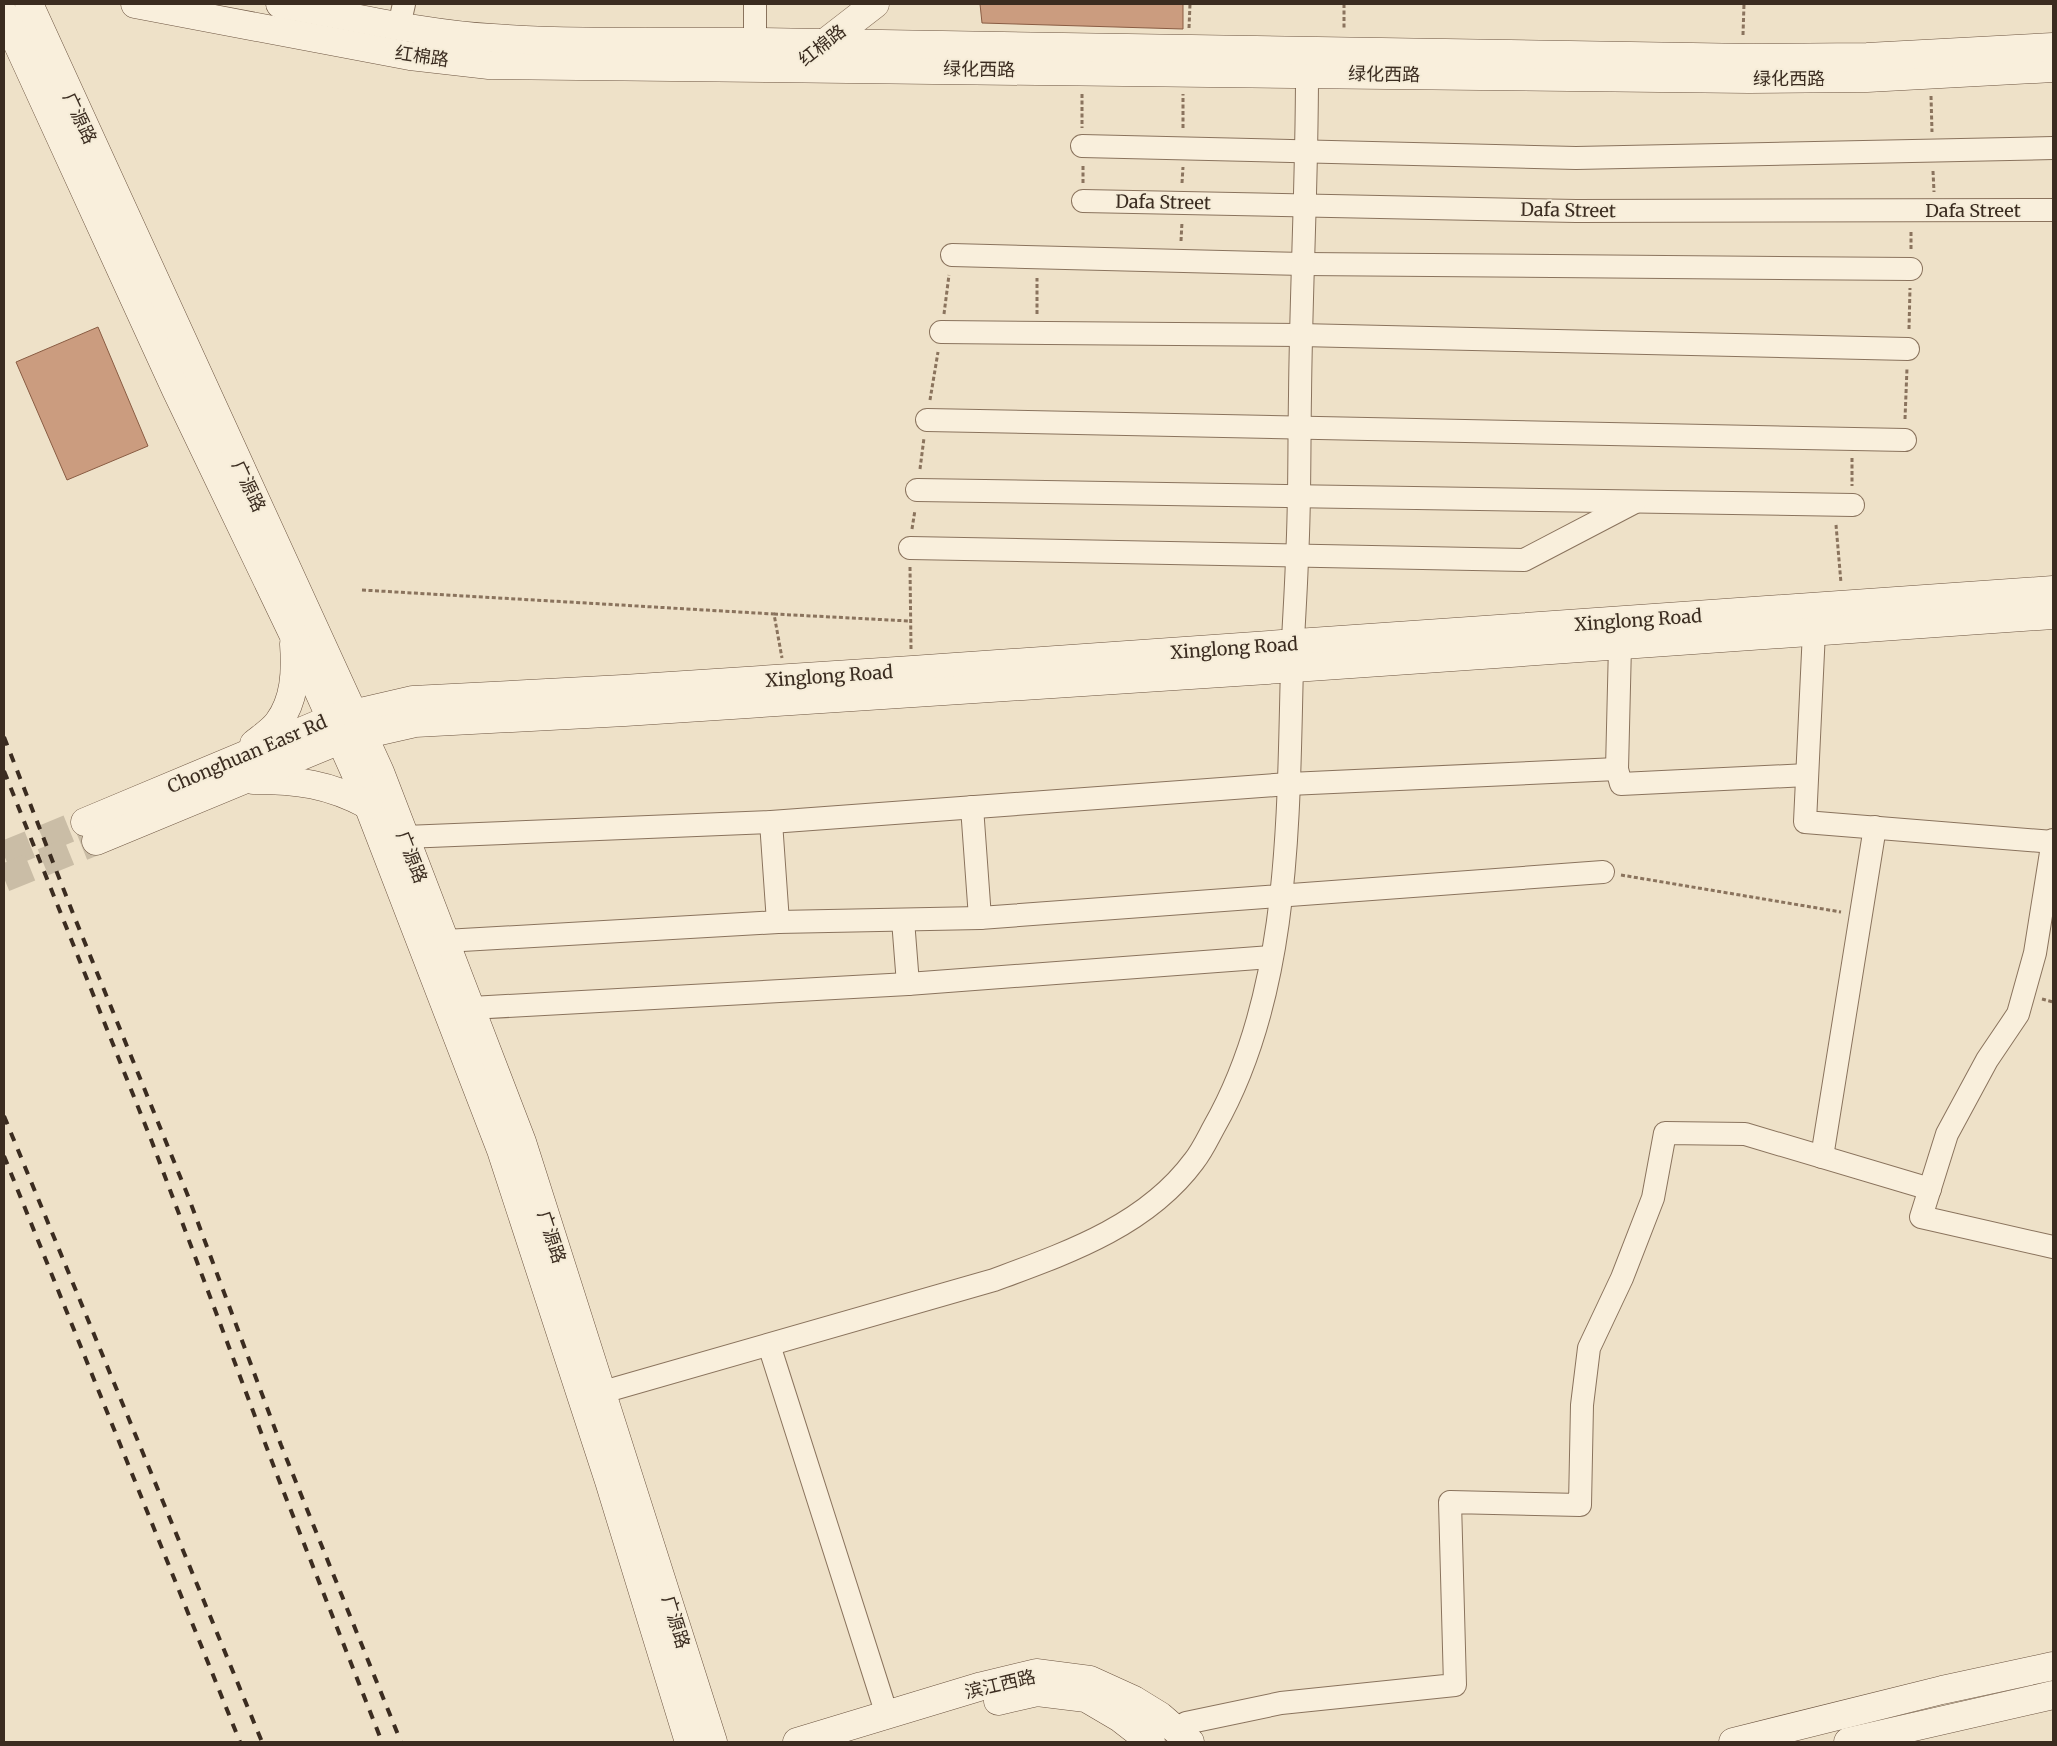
<svg xmlns="http://www.w3.org/2000/svg" width="2057" height="1746" font-family="Merriweather,'Noto Sans SC',serif">
<rect width="100%" height="100%" fill="#eee1c8"/>
<g fill="#cb9c7f" stroke="#895c43">
<polygon points="980,4 1183,4 1183,29 982,23"/>
<polygon points="98,327 148,446 67,480 16,362"/>
</g>
<g fill="none" stroke-linecap="round" stroke-linejoin="round">
<g stroke="#cabda6" stroke-width="28" stroke-dasharray="28 14" stroke-linecap="butt">
<polyline points="4,855 85,822"/>
<polyline points="4,878 96,841"/>
</g>
<defs>
<g id="minor">
<polyline points="755,4 755,58"/>
<polyline points="399,26 404,4"/>
<polyline points="1082,146 1576,158 2053,148"/>
<polyline points="1083,201 1576,211 2053,210"/>
<polyline points="952,255 1304,264 1911,269"/>
<polyline points="941,332 1300,335 1908,349"/>
<polyline points="927,420 1905,440"/>
<polyline points="917,490 1853,505"/>
<polyline points="910,548 1524,560 1635,502"/>
<polyline points="1814,631 1805,822 2053,842"/>
<polyline points="1620,645 1617,769 1621,784 1807,775"/>
<polyline points="972,807 980,918"/>
<polyline points="771,822 778,922"/>
<polyline points="405,837 771,822 1289,784 1617,769"/>
<polyline points="2053,840 2035,953 2018,1014 1987,1060 1947,1134 1921,1217 2053,1247"/>
<polyline points="903,920 908,984"/>
<polyline points="445,941 778,922 980,918 1603,872"/>
<polyline points="471,1008 908,984 1271,957"/>
<polyline points="1822,1157 1875,827"/>
<polyline points="769,1345 887,1715"/>
<path d="M603 1392 994 1280C1067 1253 1146 1226 1194 1161 1202 1151 1208 1138 1214 1127 1291 992 1288 817 1292 666 1293 630 1296 594 1297 558 1300 504 1299 450 1300 396 1301 288 1307 181 1307 73"/>
<polyline points="1186,1723 1281,1703 1455,1685 1450,1502 1580,1505 1582,1405 1589,1348 1622,1278 1653,1198 1665,1133 1745,1134 1930,1189"/>
</g>
<polyline id="tertiary" points="813,52 875,4"/>
<g id="secondary">
<polyline points="29,4 380,772 522,1142 713,1742"/>
<polyline points="135,4 410,56 489,65 1749,79 1867,78 2053,68"/>
<path d="M280 4C351 16 422 34 493 38 580 44 668 41 755 42L1753 58 1867 57 2053 47"/>
<polyline points="4,14 176,390 293,634 358,779 501,1150 609,1481 689,1742"/>
<path d="M254 744C261 738 272 731 278 723 295 700 296 672 294 644"/>
<path d="M253 780C298 780 328 784 368 805"/>
<polyline points="85,822 331,719 413,700 623,689 912,670 2053,590"/>
<polyline points="96,841 340,740 415,723 625,712 1252,671 2053,615"/>
<polyline points="998,1701 1037,1692 1086,1698 1120,1718 1151,1742"/>
<polyline points="797,1742 982,1686 1036,1673 1090,1680 1134,1700 1160,1716 1190,1742"/>
<polyline points="1733,1742 1942,1690 2053,1666"/>
<polyline points="1848,1742 2053,1695"/>
</g>
</defs>
<use href="#minor" stroke="#8a735d" stroke-width="24"/>
<use href="#tertiary" stroke="#8a735d" stroke-width="29"/>
<use href="#secondary" stroke="#6c5440" stroke-width="29"/>
<g stroke="#8a735d" stroke-width="3" stroke-dasharray="4 2.5" stroke-linecap="butt">
<polyline points="1344,4 1344,30"/>
<polyline points="1189,28 1190,4"/>
<polyline points="1743,35 1744,4"/>
<polyline points="1082,94 1082,128"/>
<polyline points="1931,96 1932,132"/>
<polyline points="1183,128 1183,94"/>
<polyline points="1083,166 1083,183"/>
<polyline points="1933,171 1934,192"/>
<polyline points="1182,183 1183,167"/>
<polyline points="1181,241 1182,222"/>
<polyline points="1911,249 1911,231"/>
<polyline points="944,314 949,275"/>
<polyline points="1037,314 1037,278"/>
<polyline points="1909,329 1910,288"/>
<polyline points="930,400 938,352"/>
<polyline points="1905,419 1907,368"/>
<polyline points="1852,458 1852,486"/>
<polyline points="920,469 924,438"/>
<polyline points="1836,525 1841,583"/>
<polyline points="912,529 915,510"/>
<polyline points="910,567 911,649"/>
<polyline points="362,590 774,614 782,658"/>
<polyline points="774,614 909,621"/>
<polyline points="1621,875 1841,912"/>
<polyline points="2042,999 2053,1002"/>
</g>
<use href="#minor" stroke="#f9efdc" stroke-width="22"/>
<use href="#tertiary" stroke="#f9efdc" stroke-width="28"/>
<use href="#secondary" stroke="#f9efdc" stroke-width="28"/>
<g stroke="#3b2c20" stroke-width="4" stroke-dasharray="9 9" stroke-linecap="butt">
<polyline points="4,737 74,916 188,1196 281,1445 401,1742"/>
<polyline points="4,771 152,1142 277,1475 382,1742"/>
<polyline points="4,1116 262,1742"/>
<polyline points="4,1156 240,1742"/>
</g>
</g>
<g text-anchor="middle" dominant-baseline="central" stroke-width="4" stroke-linejoin="round" paint-order="stroke">
<g font-size="18" fill="#3b2c20" stroke="#f5ecd8">
<text transform="translate(822 45) rotate(-38)">红棉路</text>
<text transform="translate(422 56) rotate(8)">红棉路</text>
<text transform="translate(979 69) rotate(1)">绿化西路</text>
<text transform="translate(1384 74) rotate(1)">绿化西路</text>
<text x="1789" y="78">绿化西路</text>
<text transform="translate(80 118) rotate(65)">广源路</text>
<text transform="translate(1163 202) rotate(1)">Dafa Street</text>
<text transform="translate(1568 210) rotate(1)">Dafa Street</text>
<text x="1973" y="210">Dafa Street</text>
<text transform="translate(249 486) rotate(65)">广源路</text>
<text transform="translate(1638 620) rotate(-4)">Xinglong Road</text>
<text transform="translate(1234 648) rotate(-4)">Xinglong Road</text>
<text transform="translate(829 676) rotate(-4)">Xinglong Road</text>
<text transform="translate(247 754) rotate(-23)">Chonghuan Easr Rd</text>
<text transform="translate(412 857) rotate(69)">广源路</text>
<text transform="translate(552 1237) rotate(72)">广源路</text>
<text transform="translate(676 1622) rotate(73)">广源路</text>
<text transform="translate(1000 1684) rotate(-13)">滨江西路</text>
</g>
</g>
<rect width="2057" height="1746" fill="none" stroke="#3b2c20" stroke-width="10"/>
</svg>
